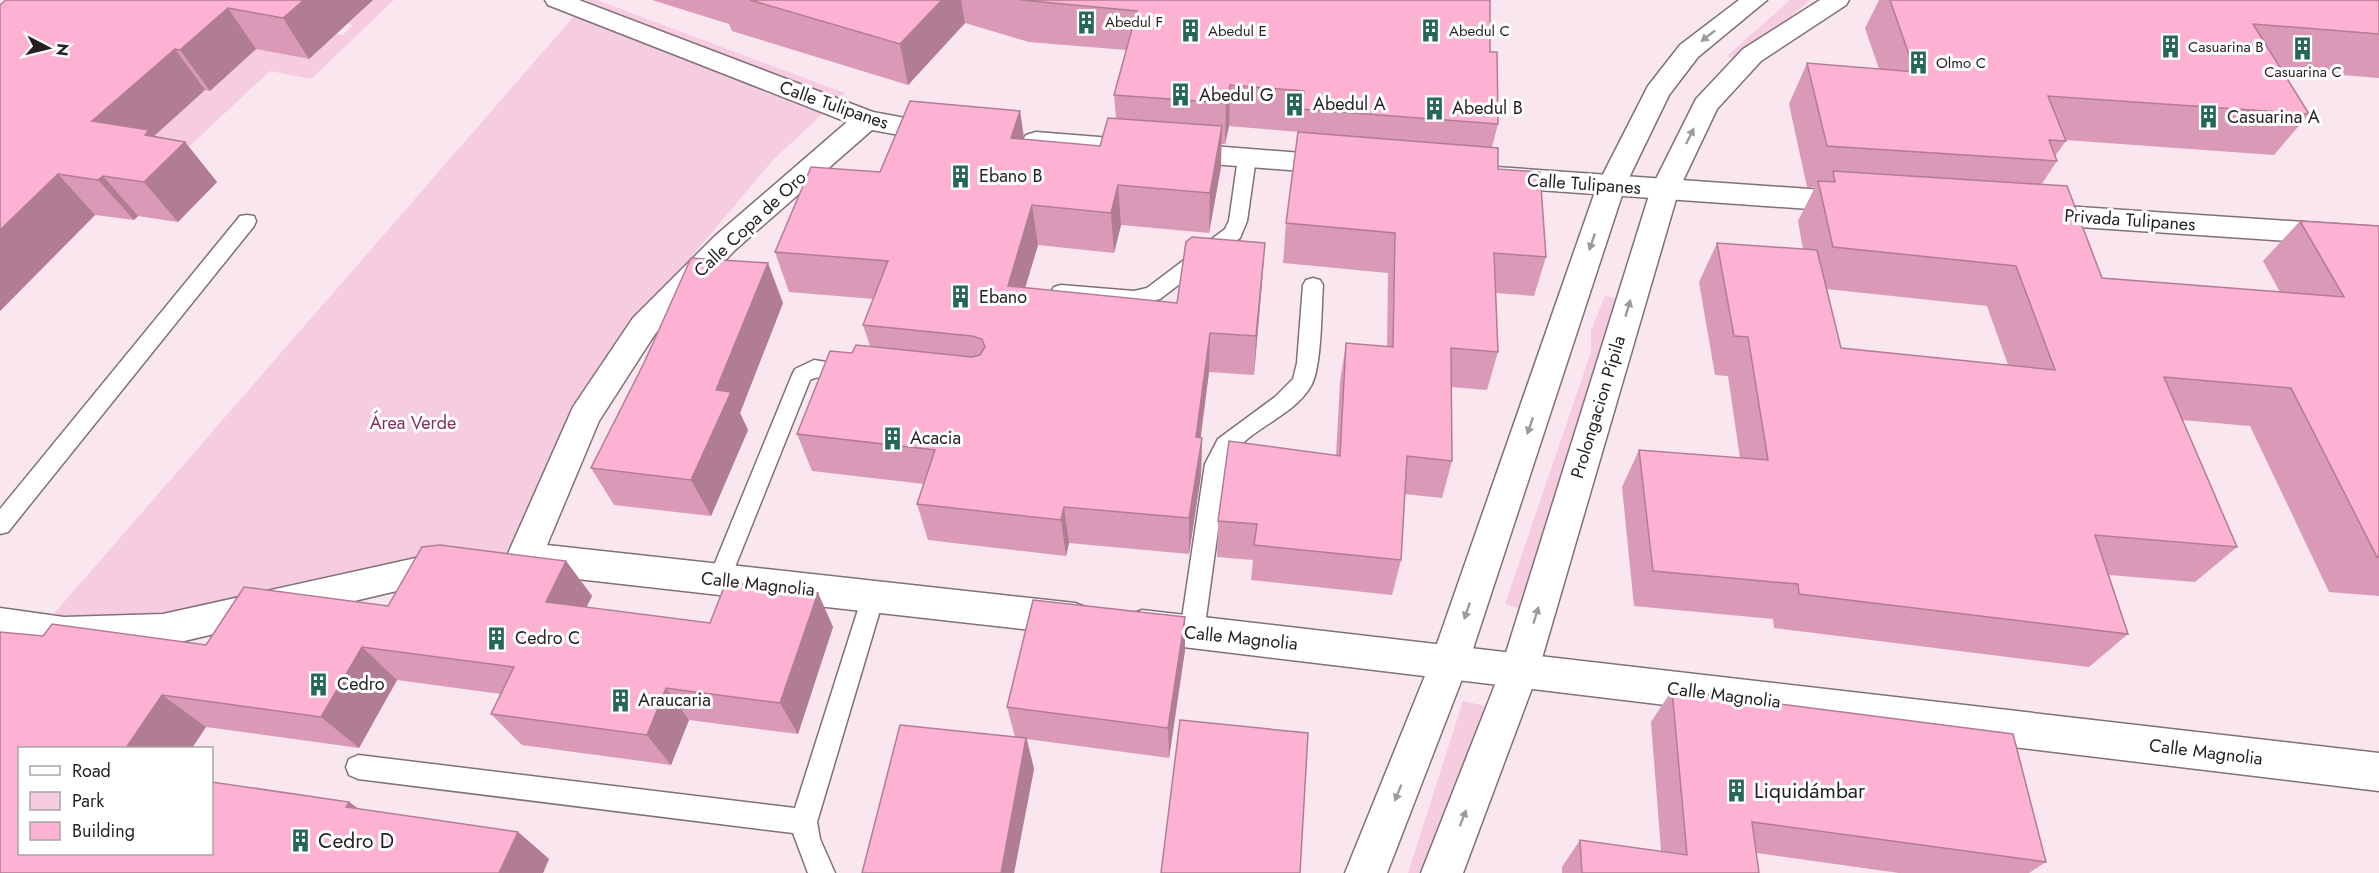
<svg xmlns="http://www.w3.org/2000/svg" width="2379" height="873" font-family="Jost,sans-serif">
<rect width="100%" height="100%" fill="#f9e6ee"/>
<g fill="#f6cde0">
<polygon points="373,0 394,0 311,79 270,71 161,173 0,151 174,118 205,90 211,91 252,48 309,59 336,34 343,35 353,25 348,24"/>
<polygon points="588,0 597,0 845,93 773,160 639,319 511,559 171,636 45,624"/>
<polygon points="1790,0 1810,0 1739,62 1727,56"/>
<polygon points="1605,296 1623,300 1640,325 1529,612 1505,604 1591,352 1591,330"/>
<polygon points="1463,701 1496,708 1448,873 1408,873"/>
</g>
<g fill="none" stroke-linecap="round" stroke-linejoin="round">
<defs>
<g id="service">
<polygon points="1247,152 1253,154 1256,158 1247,221 1240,238 1160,299 1134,305 1054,297 1051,292 1054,287 1061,285 1134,291 1147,288 1225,229 1229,221 1238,158 1241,154"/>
<polygon points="247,215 254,216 256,221 254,226 8,532 0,534 0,509 240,216"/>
<path d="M1313 278 1320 280 1323 285C1321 310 1322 366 1311 386 1291 420 1243 429 1227 464L1204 632 1200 639 1192 642 1184 639 1180 632 1205 464 1218 439 1275 397 1293 379 1297 363 1303 285 1306 280Z"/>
<path d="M814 360 858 367 861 372 858 377C842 383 824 372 810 380L727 587 719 590 711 587 708 580 792 375 795 369Z"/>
<polygon points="873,587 881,590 884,597 817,822 820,839 835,873 808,873 793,833 358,779 349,775 346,767 349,759 358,755 795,808 862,597 865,590"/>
</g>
<g id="minor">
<polygon points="545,0 579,0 873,112 943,125 953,128 957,134 953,140 943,143 872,130 735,250 655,334 599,421 547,545 1075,603 1088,608 1093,619 1088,630 1075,635 524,573 512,569 506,558 573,407 633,318 715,236 847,122 548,5"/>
<polygon points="1036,132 1340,156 1350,158 1354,165 1350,172 1340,174 1036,150 1026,147 1022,141 1026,135"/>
<polygon points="1496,167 1852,192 1862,195 1866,202 1862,209 1852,212 1496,187 1486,184 1482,177 1486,170"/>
<polygon points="2035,204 2379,227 2379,247 2035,224 2025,221 2021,214 2025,207"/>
<polygon points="452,550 465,554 470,565 465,576 435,582 163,646 64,649 0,640 0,608 64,617 163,614"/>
<polygon points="1142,610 2379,753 2379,791 1142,642 1129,637 1124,626 1129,615"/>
</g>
<g id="secondary">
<polygon points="1739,0 1767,0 1698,57 1669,95 1625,186 1469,661 1387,873 1345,873 1431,661 1597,186 1648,86 1680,45"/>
<polygon points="1820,0 1849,0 1846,5 1761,61 1717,109 1679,189 1538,672 1463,873 1421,873 1500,672 1651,189 1696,99 1743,49"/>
</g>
</defs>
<use href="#service" stroke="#807077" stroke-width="3"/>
<use href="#minor" stroke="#807077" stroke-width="3"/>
<use href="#secondary" stroke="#807077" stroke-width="3"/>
<use href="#service" fill="#fff" fill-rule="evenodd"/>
<use href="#minor" fill="#fff" fill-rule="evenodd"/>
<use href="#secondary" fill="#fff" fill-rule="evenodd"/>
</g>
<g fill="#da99b6" fill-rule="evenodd">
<polygon points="6,0 373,0 309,59 256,49 210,91 205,90 154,136 185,142 217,182 178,222 138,216 134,220 95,215 0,311 0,5"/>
<polygon points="652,0 1490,0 1490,52 1498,124 1492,147 1498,169 1546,257 1534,296 1496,293 1498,352 1487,390 1451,387 1452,461 1442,498 1404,494 1401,560 1392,595 1251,580 1253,560 1217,557 1218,521 1336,455 1340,382 1346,343 1387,347 1388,273 1283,263 1286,223 1299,132 1229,126 1225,144 1221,144 1221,167 1209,233 1121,225 1114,253 1038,245 1025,288 1177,303 1262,282 1254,375 1209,372 1200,438 1202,438 1201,475 1189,554 1069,543 1066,556 928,540 917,504 924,484 812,471 797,434 852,353 870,346 863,325 874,299 789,292 775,252 880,172 1020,111 1024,140 1100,146 1116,118 1114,95 1126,50 1029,42 965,23 908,85 732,31 729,24"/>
<path d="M1879 0H2379V78L2281 70 2309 114 2274 155 2065 140 2066 141 2055 156 2057 161 2041 185 2102 278 2280 292 2263 261 2300 221 2379 226V596L2329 592 2250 426 2182 420 2237 547 2195 582 2109 575 2128 634 2089 667 1774 628 1773 619 1634 606 1622 487 1639 450 1740 458 1728 376 1715 375 1699 282 1717 243 1803 249 1798 221 1815 187H1807L1789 104 1807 63 1879 69 1865 28ZM1826 289 1987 306 2008 365 1841 348Z"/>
<polygon points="783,303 740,413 748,430 711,516 614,505 591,468"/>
<polygon points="440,545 566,561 592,596 586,608 710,623 726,582 818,593 833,627 798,734 689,720 671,765 522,745 491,714 501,694 397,680 359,748 206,727 192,748 20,748 20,854 212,854 212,782 349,802 359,809 518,832 549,859 543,873 0,873 0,632 43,636 52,624 206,645 244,587 388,606 422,547"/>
<polygon points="1185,617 1185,650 1169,758 1027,739 1034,769 1014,873 862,873 1015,737 1007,707"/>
<polygon points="1672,690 2046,862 2029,873 1899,873 1756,853 1759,873 1562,873 1562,867 1580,840 1661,851 1651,722"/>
</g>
<g fill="#b17d94">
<polygon points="304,0 373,0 309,59 283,18"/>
<polygon points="942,0 961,0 965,23 908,85 900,44"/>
<polygon points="228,8 256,49 210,91 180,50"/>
<polygon points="175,49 205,90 154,136 185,142 217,182 178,222 92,121"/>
<polygon points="1230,85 1229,126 1225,144 1226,103"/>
<polygon points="1020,111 1026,152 1011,138"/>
<polygon points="1222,126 1221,167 1209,233 1210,193"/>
<polygon points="58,174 95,215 0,311 0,230"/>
<polygon points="103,176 138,216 134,220 98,180"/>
<polygon points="1118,185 1121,225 1114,253 1111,213"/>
<polygon points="1032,205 1038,245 1014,325 1008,286"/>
<polygon points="1265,243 1262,282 1254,375 1256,336"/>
<polygon points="768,263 783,303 740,413 748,430 711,516 691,480 716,390"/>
<polygon points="1210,333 1209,372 1196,474 1196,437"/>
<polygon points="1202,438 1201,475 1189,554 1189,518"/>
<polygon points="1064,507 1069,543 1066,556 1061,520"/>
<polygon points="566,561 592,596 572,636 546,602"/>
<polygon points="818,593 833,627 798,734 780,703"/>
<polygon points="1185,617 1185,650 1169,758 1168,728"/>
<polygon points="362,647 397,680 359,748 321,717"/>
<polygon points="666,688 689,720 671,765 647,735"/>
<polygon points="162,695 206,727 192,748 126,748"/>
<polygon points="1026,738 1034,769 1014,873 1001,873"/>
<polygon points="349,802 388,830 346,807"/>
<polygon points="518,832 549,859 543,873 499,873"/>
</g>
<g fill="#fdb2d4" stroke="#b17d94" stroke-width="1.5">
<polygon points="6,0 304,0 283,18 228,8 180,50 175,49 92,121 149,130 145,135 185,142 144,182 103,176 98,180 58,174 0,230 0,5"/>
<polygon points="750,0 942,0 900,44"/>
<polygon points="1021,0 1490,0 1490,52 1497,52 1498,124 1301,109 1304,91 1230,85 1226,103 1114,95 1137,11"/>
<polygon points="1890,0 2379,0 2379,34 2253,24 2309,114 2048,96 2066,141 2049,140 2057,161 1827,146 1807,63 1915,72"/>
<polygon points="910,101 1020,111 1011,138 1100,146 1108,118 1222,126 1210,193 1118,185 1111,213 1032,205 1008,286 1177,303 1186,242 1192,237 1265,243 1256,336 1210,333 1196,437 1202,438 1189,518 1064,507 1061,520 917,504 935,450 797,434 830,351 852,353 856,345 972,357 980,355 985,347 982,339 972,336 863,325 888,261 775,252 811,167 880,172"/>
<polygon points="1298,132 1498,148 1498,169 1540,172 1546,257 1494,253 1498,352 1451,348 1452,461 1407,456 1401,560 1254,545 1257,524 1218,521 1229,441 1340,456 1346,343 1393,347 1395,233 1286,223"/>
<polygon points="1833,171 2067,186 2102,278 2344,297 2300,221 2379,226 2379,557 2377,557 2291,388 2164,377 2237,547 2095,535 2128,634 1799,594 1798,584 1653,571 1639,450 1768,460 1748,337 1734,336 1717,243 1817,250 1841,348 2055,370 2016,266 1833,247 1818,181 1835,182"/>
<polygon points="691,258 768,263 716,390 731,392 691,480 591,468 644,363"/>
<polygon points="440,545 566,561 546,602 710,623 726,582 818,593 780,703 666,688 647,735 491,714 514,667 362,647 321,717 162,695 126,748 20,748 20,854 212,854 212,782 349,802 346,807 518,832 499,873 0,873 0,632 43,636 52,624 206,645 244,587 388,606 422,547"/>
<polygon points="1033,600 1185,617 1168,728 1007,707"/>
<polygon points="1672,690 2013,734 2046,862 1752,822 1759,873 1582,873 1580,840 1687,855"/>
<polygon points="1180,720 1308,733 1300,873 1161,873"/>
<polygon points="900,725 1026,738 1001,873 862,873"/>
</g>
<defs><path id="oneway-solid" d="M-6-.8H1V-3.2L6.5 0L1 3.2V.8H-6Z" transform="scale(1.5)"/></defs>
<g fill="#9d9a9c">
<use href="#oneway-solid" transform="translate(1708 36) rotate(142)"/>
<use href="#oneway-solid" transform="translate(1690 136) rotate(-64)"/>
<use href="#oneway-solid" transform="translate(1592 242) rotate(109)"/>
<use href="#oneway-solid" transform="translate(1628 308) rotate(-73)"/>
<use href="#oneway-solid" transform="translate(1530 426) rotate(109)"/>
<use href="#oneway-solid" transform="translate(1467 611) rotate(109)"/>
<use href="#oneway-solid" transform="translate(1536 615) rotate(-73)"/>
<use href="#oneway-solid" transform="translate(1398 793) rotate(112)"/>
<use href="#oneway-solid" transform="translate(1463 818) rotate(-69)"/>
</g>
<defs>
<symbol id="building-bare" viewBox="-9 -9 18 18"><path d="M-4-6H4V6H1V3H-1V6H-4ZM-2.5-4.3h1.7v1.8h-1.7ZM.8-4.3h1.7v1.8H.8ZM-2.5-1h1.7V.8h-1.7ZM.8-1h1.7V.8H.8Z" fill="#266757" stroke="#fff" stroke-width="2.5" paint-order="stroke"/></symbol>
</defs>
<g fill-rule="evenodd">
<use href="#building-bare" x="1070" y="6" width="33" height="33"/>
<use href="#building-bare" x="1174" y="14" width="33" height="33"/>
<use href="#building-bare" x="1414" y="14" width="33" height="33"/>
<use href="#building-bare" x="2154" y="30" width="33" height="33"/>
<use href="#building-bare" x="2286" y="32" width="33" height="33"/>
<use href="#building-bare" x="1902" y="46" width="33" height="33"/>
<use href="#building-bare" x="1164" y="78" width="33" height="33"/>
<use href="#building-bare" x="1278" y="88" width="33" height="33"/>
<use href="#building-bare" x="1418" y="92" width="33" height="33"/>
<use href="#building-bare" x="2192" y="100" width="33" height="33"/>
<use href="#building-bare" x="944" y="160" width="33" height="33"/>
<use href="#building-bare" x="944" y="280" width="33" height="33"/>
<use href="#building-bare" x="876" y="422" width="33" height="33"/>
<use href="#building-bare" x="480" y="622" width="33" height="33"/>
<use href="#building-bare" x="302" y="668" width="33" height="33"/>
<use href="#building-bare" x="604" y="684" width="33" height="33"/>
<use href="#building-bare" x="1720" y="774" width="33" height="33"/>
<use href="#building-bare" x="284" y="824" width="33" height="33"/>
</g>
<g text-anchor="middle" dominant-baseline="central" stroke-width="6" stroke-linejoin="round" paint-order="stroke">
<g font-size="15" fill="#251f22" stroke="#fff" text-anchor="start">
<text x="1105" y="22">Abedul F</text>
<text x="1208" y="31">Abedul E</text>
<text x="1449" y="31">Abedul C</text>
<text x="2188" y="47">Casuarina B</text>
<text x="1936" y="63">Olmo C</text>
<text x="2303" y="72" text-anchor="middle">Casuarina C</text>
</g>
<g font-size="18" fill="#251f22" stroke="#fff" text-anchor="start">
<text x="1199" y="95">Abedul G</text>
<text x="1313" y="104">Abedul A</text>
<text x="1452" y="108">Abedul B</text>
<text x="2227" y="117">Casuarina A</text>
<text x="979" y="176">Ebano B</text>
<text x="979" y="297">Ebano</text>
<text x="910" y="438">Acacia</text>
<text x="515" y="638">Cedro C</text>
<text x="337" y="684">Cedro</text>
<text x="638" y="700">Araucaria</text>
</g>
<g font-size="18" fill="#251f22" stroke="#fff">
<text transform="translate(834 105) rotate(19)">Calle Tulipanes</text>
<text transform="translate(1584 184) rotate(4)">Calle Tulipanes</text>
<text transform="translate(2130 220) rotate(4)">Privada Tulipanes</text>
<text transform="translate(750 224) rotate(-43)">Calle Copa de Oro</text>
<text transform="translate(1598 407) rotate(-73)">Prolongacion Pípila</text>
<text transform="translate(758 584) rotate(6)">Calle Magnolia</text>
<text transform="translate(1241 638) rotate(6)">Calle Magnolia</text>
<text transform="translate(1724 695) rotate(7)">Calle Magnolia</text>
<text transform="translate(2206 752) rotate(7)">Calle Magnolia</text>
</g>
<g font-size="18" fill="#842f5d" stroke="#fff">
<text x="413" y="423">Área Verde</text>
</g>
<g font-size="21" fill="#251f22" stroke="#fff" text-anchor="start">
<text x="1754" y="791">Liquidámbar</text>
<text x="318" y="841">Cedro D</text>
</g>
</g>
<rect x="18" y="747" width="195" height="108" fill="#ffffff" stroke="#a8a5a7" stroke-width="1.5"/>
<rect x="30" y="766" width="30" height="9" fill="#ffffff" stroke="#a8a5a7" stroke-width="1.5"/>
<text x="72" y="777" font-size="18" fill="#251f22">Road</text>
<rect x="30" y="792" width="30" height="18" fill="#f6cde0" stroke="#a8a5a7" stroke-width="1.5"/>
<text x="72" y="807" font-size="18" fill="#251f22">Park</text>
<rect x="30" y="822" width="30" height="18" fill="#fdb2d4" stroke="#a8a5a7" stroke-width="1.5"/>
<text x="72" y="837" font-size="18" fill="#251f22">Building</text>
<g transform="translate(48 48) rotate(97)" stroke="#ffffff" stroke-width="4.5" paint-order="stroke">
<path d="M0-4.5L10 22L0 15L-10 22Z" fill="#251f22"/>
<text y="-9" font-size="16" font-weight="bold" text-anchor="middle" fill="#251f22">N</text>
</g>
</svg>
